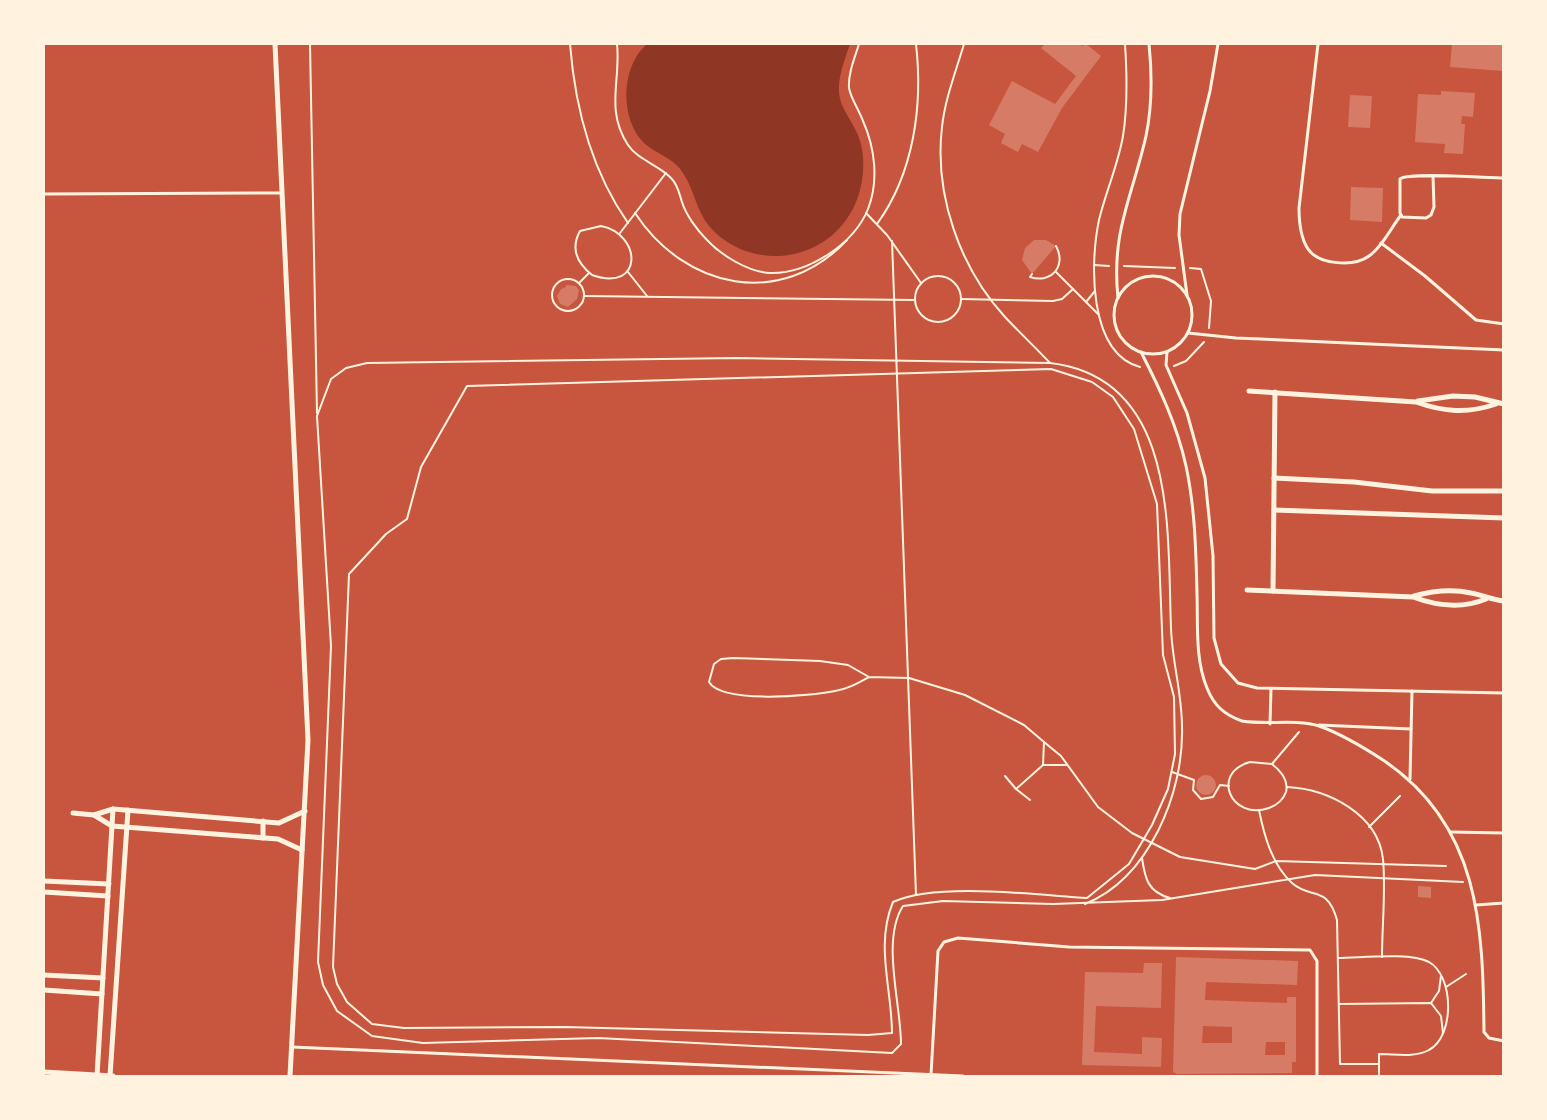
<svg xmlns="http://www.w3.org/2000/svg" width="1547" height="1120" font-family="'IBM Plex Sans',sans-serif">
<rect width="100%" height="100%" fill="#c8553d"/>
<path fill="#8f3625" d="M647 44H850C845 59 838 76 839 92 840 108 851 119 857 133 869 159 863 198 846 220 813 266 745 268 709 226 696 210 694 189 683 173 674 158 656 154 644 143 619 118 621 66 647 44Z"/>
<g fill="#d67c66" fill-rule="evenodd">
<polygon points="1045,44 1079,44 1082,46 1086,44 1101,56 1062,108 1038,152 1022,144 1018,152 1001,143 1005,134 989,125 1012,81 1055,104 1076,76 1041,48"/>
<polygon points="1452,44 1503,44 1503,71 1450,67"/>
<polygon points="1441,91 1475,93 1473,117 1462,116 1461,124 1465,124 1463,154 1444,153 1445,144 1415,142 1418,94 1441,95"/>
<polygon points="1350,95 1372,96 1370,128 1348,127"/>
<polygon points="1351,187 1383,188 1382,222 1350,220"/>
<polygon points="1034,240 1046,240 1056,246 1032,274 1022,260 1025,248"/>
<polygon points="566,285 576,286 579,291 577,299 568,307 560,304 557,296 561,289 566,287"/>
<circle cx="1206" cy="785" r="10"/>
<polygon points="1418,886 1431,887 1431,898 1418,897"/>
<path d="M1176 957 1298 961 1297 985 1206 982 1205 1000 1287 1003V997H1296V1062H1292V1073L1177 1074 1173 1072ZM1203 1026 1232 1027V1043H1202ZM1266 1042H1285V1055H1265Z"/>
<polygon points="1144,963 1162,963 1161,1008 1096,1006 1094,1052 1142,1054 1142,1037 1162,1038 1161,1067 1082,1065 1085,972 1143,973"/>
</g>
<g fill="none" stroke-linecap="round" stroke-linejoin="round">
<g stroke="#fff3e0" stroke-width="2">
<polyline points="310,44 317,413"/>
<path d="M570 44C575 107 591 170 628 223"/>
<path d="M617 44C621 80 605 110 628 145 638 160 659 165 671 178 678 185 679 193 682 202 686 215 697 230 707 240 721 255 748 272 770 273 808 274 854 244 868 209 879 181 875 148 863 121 859 110 851 99 849 88 848 73 855 57 859 44"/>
<path d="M964 44C956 71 945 99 942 127 934 195 960 268 1005 317 1020 333 1036 348 1050 363"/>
<path d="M1125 44C1127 74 1128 105 1123 136 1118 165 1106 191 1099 220 1090 262 1088 353 1140 367"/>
<path d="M635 213C685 289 781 310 847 240"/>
<polyline points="866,213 887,235 921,283"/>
<path d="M877 224C914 173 923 105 916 44"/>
<path d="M601 226C642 234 644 293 592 275 577 263 570 249 580 231Z"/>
<polyline points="620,233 666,173"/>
<polyline points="892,241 916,895"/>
<polyline points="1094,265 1109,266"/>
<polyline points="1124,266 1175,268"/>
<polyline points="1190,268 1201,269 1211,301 1209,328"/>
<polyline points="628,272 647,296"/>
<polyline points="1056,272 1098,314"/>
<path d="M1032 274 1030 277C1051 284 1067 266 1056 246"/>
<circle cx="938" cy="299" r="23"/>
<circle cx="568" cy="295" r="16"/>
<polyline points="579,283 589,273"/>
<polyline points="585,296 914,300"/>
<polyline points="961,299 1053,301 1062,299 1073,289"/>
<polyline points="1086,302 1095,291"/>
<polyline points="1174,366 1186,361 1204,342"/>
<path d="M1051 369 1092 382 1113 397 1134 429 1157 504 1163 655 1174 697 1175 754 1168 789 1152 825 1129 864 1087 898C1036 895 937 882 893 902 875 945 892 989 892 1033L868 1035 565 1027 404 1028 372 1024 347 1002 337 984 333 967 349 574 386 534 407 519 421 467 467 386Z"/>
<path d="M869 677C858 683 848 689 835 691 811 696 722 704 709 682L714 664 721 659 733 658 820 661 848 665 869 677 909 678 965 695 1024 725 1044 742 1061 756 1098 807 1132 833 1180 857 1255 869 1276 861 1446 866"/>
<path d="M1250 762 1272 764C1281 771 1289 780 1286 792 1283 800 1277 805 1269 808 1231 821 1210 773 1250 762Z"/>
<polyline points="1272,764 1299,732"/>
<polyline points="1043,765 1044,742"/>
<polyline points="1172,772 1194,780 1193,790 1201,799 1213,797 1220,785 1229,786"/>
<polyline points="1005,776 1016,789"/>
<path d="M1287 787C1328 789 1378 814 1383 859 1386 891 1382 925 1382 957"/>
<polyline points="1030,800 1016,789 1043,765 1067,765"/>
<path d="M1259 810C1264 835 1272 865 1292 883 1311 900 1327 884 1337 920L1340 1064H1379V1076"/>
<polyline points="1369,827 1400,796"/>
<path d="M1142 858C1145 879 1148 892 1170 898"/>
<path d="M1085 904C1149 878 1184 793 1182 727 1182 693 1172 661 1171 628 1167 531 1179 378 1050 363L738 358 367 363 346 368 331 379 317 416 331 646 318 962 323 985 337 1011 372 1036 423 1043 598 1038 892 1053 901 1044C901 1004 881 940 903 906L943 901 1053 904 1162 900 1315 875 1463 882"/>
<path d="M1338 958C1360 958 1410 952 1429 962 1454 976 1455 1036 1429 1050 1415 1058 1395 1054 1379 1054V1063"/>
<polyline points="1446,987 1466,974"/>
<polyline points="1431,1003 1439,991 1441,976"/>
<polyline points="1339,1004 1431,1003 1441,1016 1443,1033"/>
<polyline points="327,1076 345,1076"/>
</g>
<g stroke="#fff3e0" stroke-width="3">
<path d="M1318 44 1299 208C1299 221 1300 237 1308 249 1319 265 1354 267 1369 256 1382 247 1391 228 1401 215"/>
<path d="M1433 176 1434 207 1431 215 1426 218 1402 217 1400 213V179C1408 172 1487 178 1504 178"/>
<polyline points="44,194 282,193"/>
<polyline points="1381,243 1425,276 1476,320 1504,324"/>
<circle cx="1153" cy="315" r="39"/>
<polyline points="1187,295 1179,235 1180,214 1210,91 1218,44"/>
<path d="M1118 298C1111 231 1132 198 1146 136 1152 107 1152 73 1149 44"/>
<polyline points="1188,333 1236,338 1504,350"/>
<path d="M1141 352C1160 389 1177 425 1186 466 1195 508 1196 551 1197 594 1198 625 1195 659 1207 688 1214 706 1225 715 1242 721 1265 725 1301 719 1319 726 1342 734 1363 747 1383 760 1480 825 1483 926 1484 1032L1489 1038 1504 1041"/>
<polyline points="1167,352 1166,365 1187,413 1205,478 1213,556 1214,638 1221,664 1238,683 1257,688 1504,693"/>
<polyline points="1270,724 1271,689"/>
<polyline points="1319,725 1411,729"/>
<polyline points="1410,779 1412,691"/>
<polyline points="1451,832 1504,833"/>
<polyline points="1476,905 1504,903"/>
<polyline points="292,1047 963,1076"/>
<polyline points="931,1075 938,951 944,942 958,938 1069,947 1310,950 1317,961 1317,1076"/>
</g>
<g stroke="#fff3e0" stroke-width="5">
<polyline points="275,44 308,740 290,1076"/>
<path d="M1249 391 1416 402C1444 412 1467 414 1496 404"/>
<polyline points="1418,401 1453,396 1475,397 1504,404"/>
<polyline points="1274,478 1354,482 1432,491 1504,491"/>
<polyline points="1274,510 1504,518"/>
<path d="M1247 590 1413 597C1437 606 1462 609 1486 599"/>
<polyline points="1273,591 1275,392"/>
<path d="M1414 596C1432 591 1453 589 1471 593 1483 595 1491 600 1504 601"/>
<polyline points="73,813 94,815 112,826 278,839 302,850"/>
<polyline points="94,815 113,809 279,823 305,811"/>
<polyline points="263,838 263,821"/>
<polyline points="44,881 109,884"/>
<polyline points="44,892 108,896"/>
<polyline points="44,975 103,978"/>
<polyline points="44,990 102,994"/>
<polyline points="44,1072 113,1076"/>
<polyline points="97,1076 113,809"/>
<polyline points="110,1076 128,810"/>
</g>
</g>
<rect width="1547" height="1120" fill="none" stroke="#fff3e0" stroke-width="90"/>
</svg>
